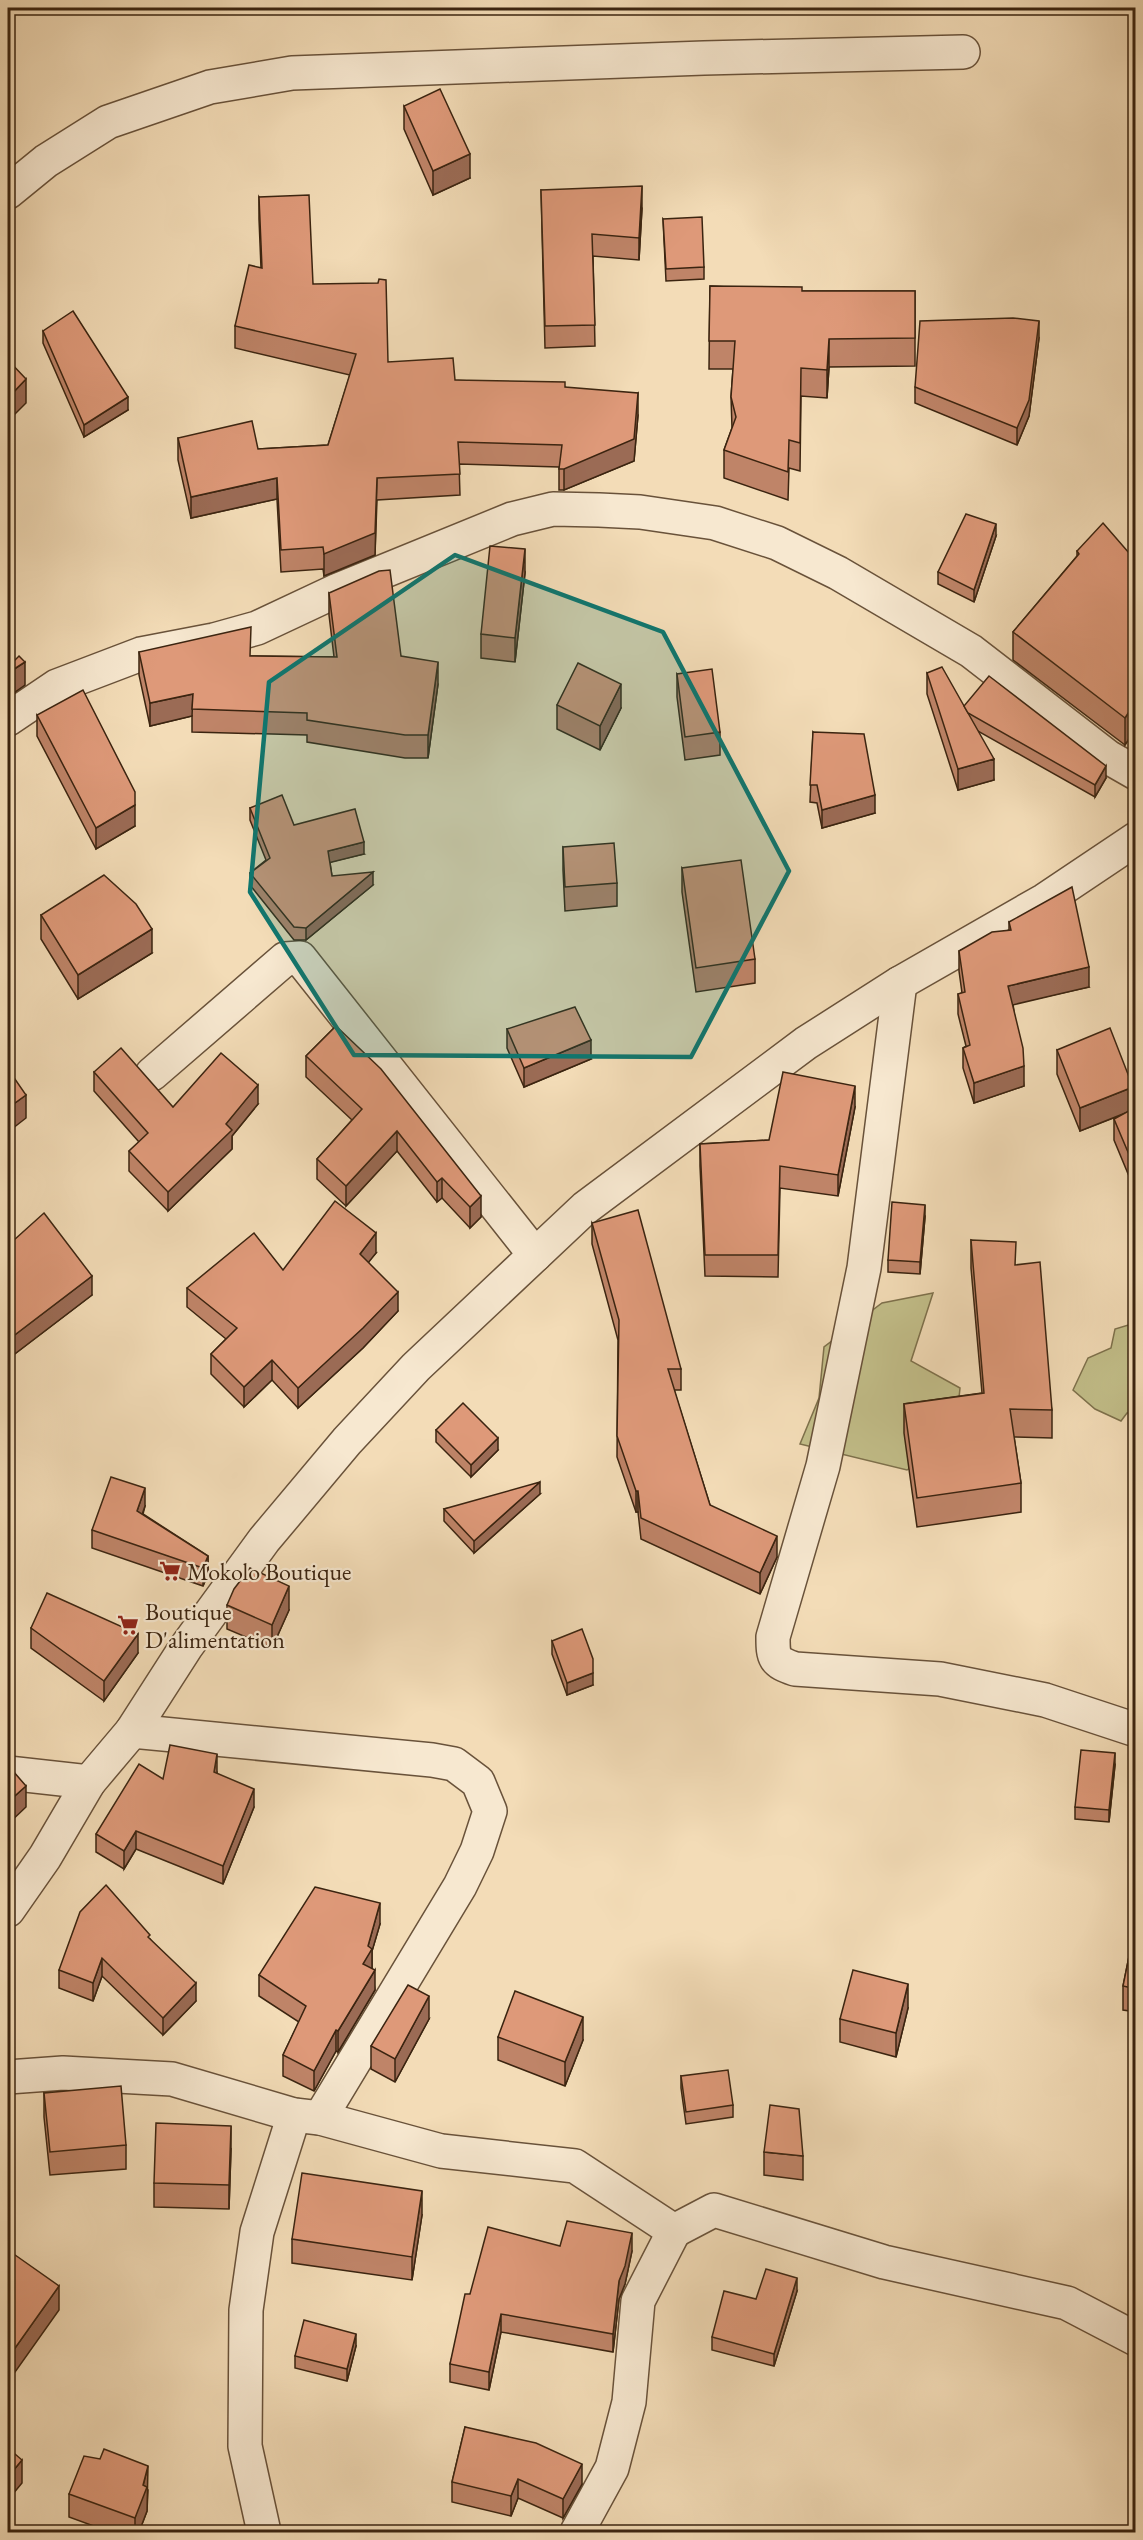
<svg xmlns="http://www.w3.org/2000/svg" width="1143" height="2540" font-family="'EB Garamond',serif">
<rect width="100%" height="100%" fill="#f3dcb7"/>
<filter id="stains"><feTurbulence type="fractalNoise" baseFrequency=".00333" numOctaves="4"/><feColorMatrix values="0 0 0 0 .2 0 0 0 0 .09 0 0 0 0 .02 0 0 0 .5 -.17"/></filter>
<radialGradient id="worn" r=".72"><stop offset=".6" stop-color="#630" stop-opacity="0"/><stop offset="1" stop-color="#630" stop-opacity=".3"/></radialGradient>
<g fill="#c2be89" stroke="#7e714c" stroke-width="1.5">
<polygon points="933,1293 911,1361 960,1388 955,1436 907,1470 800,1444 819,1398 824,1347 882,1303"/>
<polygon points="1135,1323 1135,1412 1127,1413 1121,1421 1095,1409 1073,1390 1088,1358 1111,1348 1115,1329"/>
</g>
<g fill="none" stroke-linecap="round" stroke-linejoin="round">
<defs>
<g id="minor">
<polyline points="8,192 46,161 108,122 210,87 292,73 704,58 963,52"/>
<polyline points="8,719 57,686 141,654 214,640 257,628 338,590 512,519 553,509 599,510 640,512 715,523 777,543 838,573 971,651 1108,757 1136,773"/>
<path d="M900 983 864 1268 823 1466 773 1637C773 1658 774 1662 795 1669L940 1679 1045 1700 1136 1730"/>
<polyline points="152,1074 285,959 300,958 535,1255"/>
<polyline points="132,1731 432,1760 454,1764 478,1782 490,1811 477,1851 460,1886 320,2118"/>
<polyline points="8,1773 89,1782"/>
<polyline points="8,1910 45,1857 89,1782 132,1731 186,1647 264,1540 347,1441 416,1367 585,1208 806,1043 900,983 1045,900 1136,839"/>
<polyline points="8,2077 63,2073 172,2079 294,2115 320,2118 441,2151 575,2166 674,2231 714,2210 884,2262 1067,2303 1136,2339"/>
<polyline points="264,2532 245,2446 246,2310 257,2232 294,2115"/>
<polyline points="577,2532 612,2468 629,2402 638,2301 674,2231"/>
</g>
</defs>
<use href="#minor" stroke="#69523a" stroke-width="36"/>
<use href="#minor" stroke="#f7e8d0" stroke-width="33"/>
</g>
<g fill="#bf8468" stroke="#3b2410" stroke-width="1.5">
<polygon points="404,106 470,178 433,195 404,129"/>
<polygon points="541,190 642,208 639,260 593,256 595,346 545,348"/>
<polygon points="259,197 313,284 388,362 455,380 565,387 638,415 634,461 564,490 559,490 559,467 459,464 460,495 377,500 375,555 324,576 323,569 281,572 277,499 191,518 178,460 178,438 258,449 328,445 350,375 235,348 235,326 261,268 259,219"/>
<polygon points="663,219 704,267 704,279 666,281"/>
<polygon points="710,286 802,291 915,291 915,366 829,367 827,398 801,396 800,471 789,468 788,500 724,478 724,450 732,428 731,397 733,369 709,369"/>
<polygon points="43,331 128,410 84,437 43,343"/>
<polygon points="1039,338 1029,416 1017,445 915,403 915,387"/>
<polygon points="996,536 974,602 938,584 938,572"/>
<polygon points="1077,551 1136,561 1136,728 1125,745 1013,660 1013,632 1077,556"/>
<polygon points="525,573 515,662 481,658 481,634"/>
<polygon points="329,593 401,656 438,684 428,758 405,758 307,742 307,735 192,732 192,716 150,726 139,675 139,652 251,656 334,657 329,615"/>
<polygon points="927,673 964,706 1106,778 1095,797 978,731 994,780 958,790 927,694"/>
<polygon points="677,674 720,732 720,755 685,760 677,697"/>
<polygon points="557,705 621,708 600,750 557,729"/>
<polygon points="37,715 135,826 96,849 37,736"/>
<polygon points="813,732 875,813 822,828 817,803 810,802"/>
<polygon points="250,808 364,854 330,862 332,876 373,885 306,940 294,940 250,885 250,873 266,860 250,820"/>
<polygon points="563,847 617,883 617,906 565,911 563,870"/>
<polygon points="682,868 755,959 755,983 696,992 682,892"/>
<polygon points="41,915 152,953 78,999 41,939"/>
<polygon points="1009,922 1089,987 1013,1004 1024,1086 974,1103 963,1068 963,1048 966,1046 958,1014 958,994 962,993 959,971 959,951 1009,930"/>
<polygon points="336,1026 481,1217 470,1228 442,1198 437,1202 397,1151 346,1206 317,1179 317,1159 352,1120 306,1077 306,1056"/>
<polygon points="507,1029 591,1059 524,1087 507,1048"/>
<polygon points="1057,1050 1133,1108 1136,1107 1136,1193 1114,1140 1114,1119 1121,1115 1080,1131 1057,1074"/>
<polygon points="94,1072 173,1107 258,1104 232,1136 232,1149 168,1211 129,1171 129,1151 139,1142 94,1091"/>
<polygon points="855,1107 838,1196 780,1188 778,1277 705,1276 700,1166 700,1144 769,1140"/>
<polygon points="925,1217 920,1274 888,1272 888,1260"/>
<polygon points="592,1223 681,1369 681,1390 674,1390 710,1505 777,1557 760,1594 641,1539 638,1512 636,1512 617,1457 618,1340 592,1244"/>
<polygon points="8,1234 14,1240 92,1295 12,1356 8,1352"/>
<polygon points="971,1240 1016,1265 1052,1410 1052,1438 1014,1437 1021,1483 1021,1512 917,1527 904,1433 904,1404 982,1393 971,1268"/>
<polygon points="376,1253 368,1262 398,1311 363,1348 298,1408 272,1380 244,1407 211,1374 211,1354 226,1339 187,1307 187,1288"/>
<polygon points="436,1430 498,1450 471,1477 436,1442"/>
<polygon points="540,1494 474,1553 444,1521 444,1509"/>
<polygon points="145,1506 143,1514 208,1556 208,1574 203,1586 92,1548 92,1530"/>
<polygon points="227,1605 289,1610 272,1648 227,1629"/>
<polygon points="31,1628 138,1653 104,1701 31,1648"/>
<polygon points="552,1641 593,1685 567,1695 552,1654"/>
<polygon points="1115,1765 1109,1822 1075,1819 1075,1807"/>
<polygon points="217,1772 217,1774 254,1807 223,1884 136,1849 124,1869 96,1852 96,1834 163,1779"/>
<polygon points="1136,1922 1136,2012 1123,2010 1123,1986"/>
<polygon points="380,1924 372,1951 372,1969 375,1990 338,2052 336,2051 314,2091 283,2076 283,2055 299,2022 259,1996 259,1975"/>
<polygon points="150,1939 196,2001 163,2035 102,1976 93,2001 59,1988 59,1970"/>
<polygon points="908,2008 896,2057 840,2042 840,2019"/>
<polygon points="429,2019 395,2082 371,2069 371,2046"/>
<polygon points="498,2037 583,2040 565,2086 498,2060"/>
<polygon points="681,2076 733,2105 733,2117 686,2124 681,2088"/>
<polygon points="44,2093 126,2145 126,2169 50,2175 44,2117"/>
<polygon points="231,2149 229,2209 154,2207 154,2183"/>
<polygon points="764,2152 803,2156 803,2180 764,2175"/>
<polygon points="422,2215 412,2280 292,2263 292,2239"/>
<polygon points="560,2246 632,2251 625,2284 619,2299 613,2352 501,2332 489,2390 450,2382 450,2364 470,2294"/>
<polygon points="797,2291 774,2366 712,2350 712,2337"/>
<polygon points="356,2346 347,2381 295,2368 295,2356"/>
<polygon points="465,2427 582,2484 563,2518 518,2498 511,2516 452,2502 452,2482"/>
<polygon points="148,2490 147,2511 139,2532 110,2532 69,2517 69,2494"/>
</g>
<g fill="#9b6b55" stroke="#3b2410" stroke-width="1.5">
<polygon points="470,154 470,178 433,195 433,171"/>
<polygon points="642,186 642,208 639,260 639,238"/>
<polygon points="1039,321 1039,338 1029,416 1017,445 1017,428"/>
<polygon points="829,339 829,367 827,398 827,370"/>
<polygon points="26,379 26,403 8,421 8,398"/>
<polygon points="638,393 638,415 634,461 564,490 564,469"/>
<polygon points="128,397 128,410 84,437 84,425"/>
<polygon points="277,478 277,499 191,518 191,497"/>
<polygon points="377,478 375,555 324,576 324,554"/>
<polygon points="996,524 996,536 974,602 974,590"/>
<polygon points="525,549 525,573 515,662 515,638"/>
<polygon points="25,662 25,685 8,697 8,673"/>
<polygon points="438,662 438,684 428,758 428,735"/>
<polygon points="621,684 621,708 600,750 600,726"/>
<polygon points="193,694 192,716 150,726 150,703"/>
<polygon points="1136,701 1136,728 1125,745 1125,718"/>
<polygon points="994,759 994,780 958,790 958,769"/>
<polygon points="1106,766 1106,778 1095,797 1095,785"/>
<polygon points="875,795 875,813 822,828 822,810"/>
<polygon points="135,805 135,826 96,849 96,828"/>
<polygon points="364,842 364,854 328,863 328,851"/>
<polygon points="373,872 373,885 306,940 306,928"/>
<polygon points="152,929 152,953 78,999 78,975"/>
<polygon points="1089,967 1089,987 1008,1006 1008,986"/>
<polygon points="591,1040 591,1059 524,1087 524,1068"/>
<polygon points="1024,1066 1024,1086 974,1103 974,1083"/>
<polygon points="258,1085 258,1104 232,1136 232,1149 168,1211 168,1192"/>
<polygon points="855,1086 855,1107 838,1196 838,1175"/>
<polygon points="1133,1087 1133,1110 1080,1131 1080,1108"/>
<polygon points="26,1095 26,1118 8,1132 8,1108"/>
<polygon points="397,1131 397,1151 346,1206 346,1186"/>
<polygon points="442,1178 442,1198 437,1202 437,1182"/>
<polygon points="481,1196 481,1217 470,1228 470,1207"/>
<polygon points="925,1205 925,1217 920,1274 920,1262"/>
<polygon points="376,1233 376,1253 360,1273 360,1254"/>
<polygon points="92,1276 92,1295 12,1356 12,1337"/>
<polygon points="398,1292 398,1311 363,1348 298,1408 298,1388"/>
<polygon points="272,1360 272,1380 244,1407 244,1387"/>
<polygon points="498,1438 498,1450 471,1477 471,1465"/>
<polygon points="540,1482 540,1494 474,1553 474,1541"/>
<polygon points="145,1488 145,1506 137,1529 137,1511"/>
<rect x="636" y="1491" width="2" height="21"/>
<polygon points="777,1536 777,1557 760,1594 760,1573"/>
<polygon points="208,1556 208,1574 203,1586 203,1568"/>
<polygon points="289,1586 289,1610 272,1648 272,1625"/>
<polygon points="138,1634 138,1653 104,1701 104,1681"/>
<polygon points="593,1673 593,1685 567,1695 567,1683"/>
<polygon points="1115,1753 1115,1765 1109,1822 1109,1810"/>
<polygon points="217,1754 217,1772 214,1790 214,1772"/>
<polygon points="26,1786 26,1807 8,1824 8,1802"/>
<polygon points="254,1789 254,1807 223,1884 223,1866"/>
<polygon points="136,1831 136,1849 124,1869 124,1851"/>
<polygon points="380,1903 380,1924 372,1951 372,1970 363,1964"/>
<polygon points="102,1958 102,1976 93,2001 93,1983"/>
<polygon points="375,1970 375,1990 338,2052 338,2031"/>
<polygon points="196,1983 196,2001 163,2035 163,2018"/>
<polygon points="908,1984 908,2008 896,2057 896,2033"/>
<polygon points="429,1996 429,2019 395,2082 395,2059"/>
<polygon points="583,2017 583,2040 565,2086 565,2062"/>
<polygon points="336,2030 336,2051 314,2091 314,2071"/>
<polygon points="231,2126 231,2149 229,2209 229,2185"/>
<polygon points="422,2191 422,2215 412,2280 412,2257"/>
<polygon points="632,2233 632,2251 625,2284 619,2299 613,2352 613,2334 619,2281"/>
<polygon points="797,2278 797,2291 774,2366 774,2354"/>
<polygon points="59,2286 59,2310 8,2382 8,2358"/>
<polygon points="501,2314 501,2332 489,2390 489,2372"/>
<polygon points="356,2334 356,2346 347,2381 347,2369"/>
<polygon points="22,2460 22,2483 8,2500 8,2477"/>
<polygon points="582,2464 582,2484 563,2518 563,2499"/>
<polygon points="148,2466 147,2511 139,2532 135,2532 135,2518"/>
<polygon points="518,2479 518,2498 511,2516 511,2496"/>
</g>
<g fill="#de9979" stroke="#3b2410" stroke-width="1.5">
<polygon points="440,89 470,154 433,171 404,106"/>
<polygon points="642,186 639,238 592,234 595,325 545,326 541,190"/>
<polygon points="309,195 313,284 378,283 379,279 386,280 388,362 453,358 455,380 565,382 565,387 638,393 634,439 564,469 559,469 562,445 458,442 460,474 377,478 375,533 324,554 323,547 281,550 277,478 191,497 178,438 252,421 258,449 328,445 356,354 235,326 249,265 262,268 259,197"/>
<polygon points="702,217 704,267 666,269 663,219"/>
<polygon points="710,286 802,287 802,291 915,291 915,338 829,339 827,370 801,368 800,443 789,440 788,472 724,450 736,417 731,397 735,341 709,341"/>
<polygon points="73,311 128,397 84,425 43,331"/>
<polygon points="1013,318 1039,321 1029,400 1017,428 915,387 920,321"/>
<polygon points="8,360 26,379 8,398"/>
<polygon points="966,514 996,524 974,590 938,572"/>
<polygon points="1103,523 1136,561 1136,701 1125,718 1013,632 1079,554 1077,551"/>
<polygon points="490,546 525,549 515,638 481,634"/>
<polygon points="390,570 401,656 438,662 428,735 405,735 307,720 307,713 192,709 193,694 150,703 139,652 251,627 250,656 337,657 329,593 379,571"/>
<polygon points="19,656 25,662 8,673 8,667"/>
<polygon points="578,663 621,684 600,726 557,705"/>
<polygon points="942,667 994,759 958,769 927,673"/>
<polygon points="712,669 720,732 685,737 677,674"/>
<polygon points="989,676 1106,766 1095,785 968,713 964,706"/>
<polygon points="83,690 135,792 135,805 96,828 37,715"/>
<polygon points="813,732 864,734 875,795 822,810 817,785 810,785"/>
<polygon points="282,795 294,825 355,809 364,842 328,851 332,876 373,872 306,928 294,927 250,873 270,858 250,808"/>
<polygon points="614,843 617,883 565,887 563,847"/>
<polygon points="741,860 755,959 696,968 682,868"/>
<polygon points="104,875 136,904 152,929 78,975 41,915"/>
<polygon points="1072,887 1089,967 1008,986 1023,1048 1024,1066 974,1083 963,1048 970,1045 958,994 965,992 959,951 992,932 1011,930 1009,922"/>
<polygon points="575,1007 591,1040 524,1068 507,1029"/>
<polygon points="336,1026 381,1069 481,1196 470,1207 442,1178 437,1182 397,1131 346,1186 317,1159 362,1109 306,1056"/>
<polygon points="1110,1028 1133,1087 1080,1108 1057,1050"/>
<polygon points="121,1048 173,1107 221,1053 258,1085 226,1124 232,1130 168,1192 129,1151 148,1133 94,1072"/>
<polygon points="8,1069 26,1095 8,1108"/>
<polygon points="783,1072 855,1086 838,1175 780,1166 778,1255 705,1255 700,1144 769,1140"/>
<polygon points="1136,1107 1136,1171 1114,1119"/>
<polygon points="335,1201 376,1233 360,1254 398,1292 363,1328 298,1388 272,1360 244,1387 211,1354 237,1328 187,1288 254,1233 283,1270"/>
<polygon points="892,1202 925,1205 920,1262 888,1260"/>
<polygon points="638,1210 681,1369 668,1369 710,1505 777,1536 760,1573 641,1518 638,1491 636,1491 617,1436 619,1320 592,1223"/>
<polygon points="44,1213 92,1276 12,1337 8,1333 8,1234 14,1240"/>
<polygon points="971,1240 1016,1242 1015,1265 1040,1262 1052,1410 1010,1409 1021,1483 917,1498 904,1404 984,1393"/>
<polygon points="463,1403 498,1438 471,1465 436,1430"/>
<polygon points="111,1477 145,1488 137,1511 208,1556 203,1568 92,1530"/>
<polygon points="540,1482 474,1541 444,1509"/>
<polygon points="250,1568 289,1586 272,1625 227,1605 234,1589"/>
<polygon points="47,1593 138,1634 104,1681 31,1628"/>
<polygon points="582,1629 593,1659 593,1673 567,1683 552,1641"/>
<polygon points="170,1745 217,1754 214,1772 254,1789 223,1866 136,1831 124,1851 96,1834 139,1764 163,1779"/>
<polygon points="1081,1750 1115,1753 1109,1810 1075,1807"/>
<polygon points="8,1770 13,1771 26,1786 8,1802"/>
<polygon points="106,1885 150,1935 148,1937 196,1983 163,2018 102,1958 93,1983 59,1970 80,1912"/>
<polygon points="315,1887 380,1903 368,1946 372,1949 363,1964 375,1970 338,2031 336,2030 314,2071 283,2055 306,2006 259,1975"/>
<polygon points="1136,1922 1136,1989 1123,1986"/>
<polygon points="853,1970 908,1984 896,2033 840,2019"/>
<polygon points="408,1985 429,1996 395,2059 371,2046"/>
<polygon points="515,1991 583,2017 565,2062 498,2037"/>
<polygon points="728,2070 733,2105 686,2112 681,2076"/>
<polygon points="121,2086 126,2145 50,2152 44,2093"/>
<polygon points="770,2105 799,2109 803,2156 764,2152"/>
<polygon points="156,2123 231,2126 229,2185 154,2183"/>
<polygon points="302,2173 422,2191 412,2257 292,2239"/>
<polygon points="567,2221 632,2233 625,2266 619,2281 613,2334 501,2314 489,2372 450,2364 465,2294 470,2294 488,2227 560,2246"/>
<polygon points="8,2250 59,2286 8,2358"/>
<polygon points="766,2269 797,2278 774,2354 712,2337 724,2291 756,2299"/>
<polygon points="304,2320 356,2334 347,2369 295,2356"/>
<polygon points="465,2427 536,2443 582,2464 563,2499 518,2479 511,2496 452,2482"/>
<polygon points="8,2448 22,2460 8,2477"/>
<polygon points="104,2449 148,2466 143,2485 147,2487 135,2518 69,2494 84,2456 100,2459"/>
<polygon points="598,2529 608,2532 597,2532"/>
</g>
<path fill="#0f766e" fill-opacity="0.2" stroke="#0f766e" stroke-width="4.5" stroke-linejoin="round" d="M455 555 663 632 789 871 691 1057 354 1055 250 892 269 682Z"/>
<defs>
<symbol id="supermarket-bare" viewBox="-9 -9 18 18"><path d="M-6-5.5h2.5l.6 2H6L4.5 2H-2.5L-4.4-4H-6ZM-1.5 3.2a1.3 1.3 0 1 0 .1 0ZM3 3.2a1.3 1.3 0 1 0 .1 0Z" fill="#8f2418" stroke="#f7e8d0" stroke-width="2.5" paint-order="stroke"/></symbol>
</defs>
<g fill-rule="evenodd">
<use href="#supermarket-bare" x="155" y="1556" width="30" height="30"/>
<use href="#supermarket-bare" x="113" y="1610" width="30" height="30"/>
</g>
<g text-anchor="middle" dominant-baseline="central" stroke-width="4.5" stroke-linejoin="round" paint-order="stroke">
<g font-size="24" fill="#3b2410" stroke="#f7e8d0" text-anchor="start">
<text x="187" y="1571">Mokolo Boutique</text>
<text x="145" y="1611">Boutique<tspan x="145" dy="28">D'alimentation</tspan></text>
</g>
</g>
<rect width="1143" height="2540" fill="none" stroke="#f3dcb7" stroke-width="30"/>
<rect x="9" y="9" width="1125" height="2522" fill="none" stroke="#3b2410" stroke-width="3"/>
<rect x="15" y="15" width="1113" height="2510" fill="none" stroke="#3b2410" stroke-width="1.5"/>
<rect width="100%" height="100%" filter="url(#stains)"/>
<rect width="100%" height="100%" fill="url(#worn)"/>
</svg>
